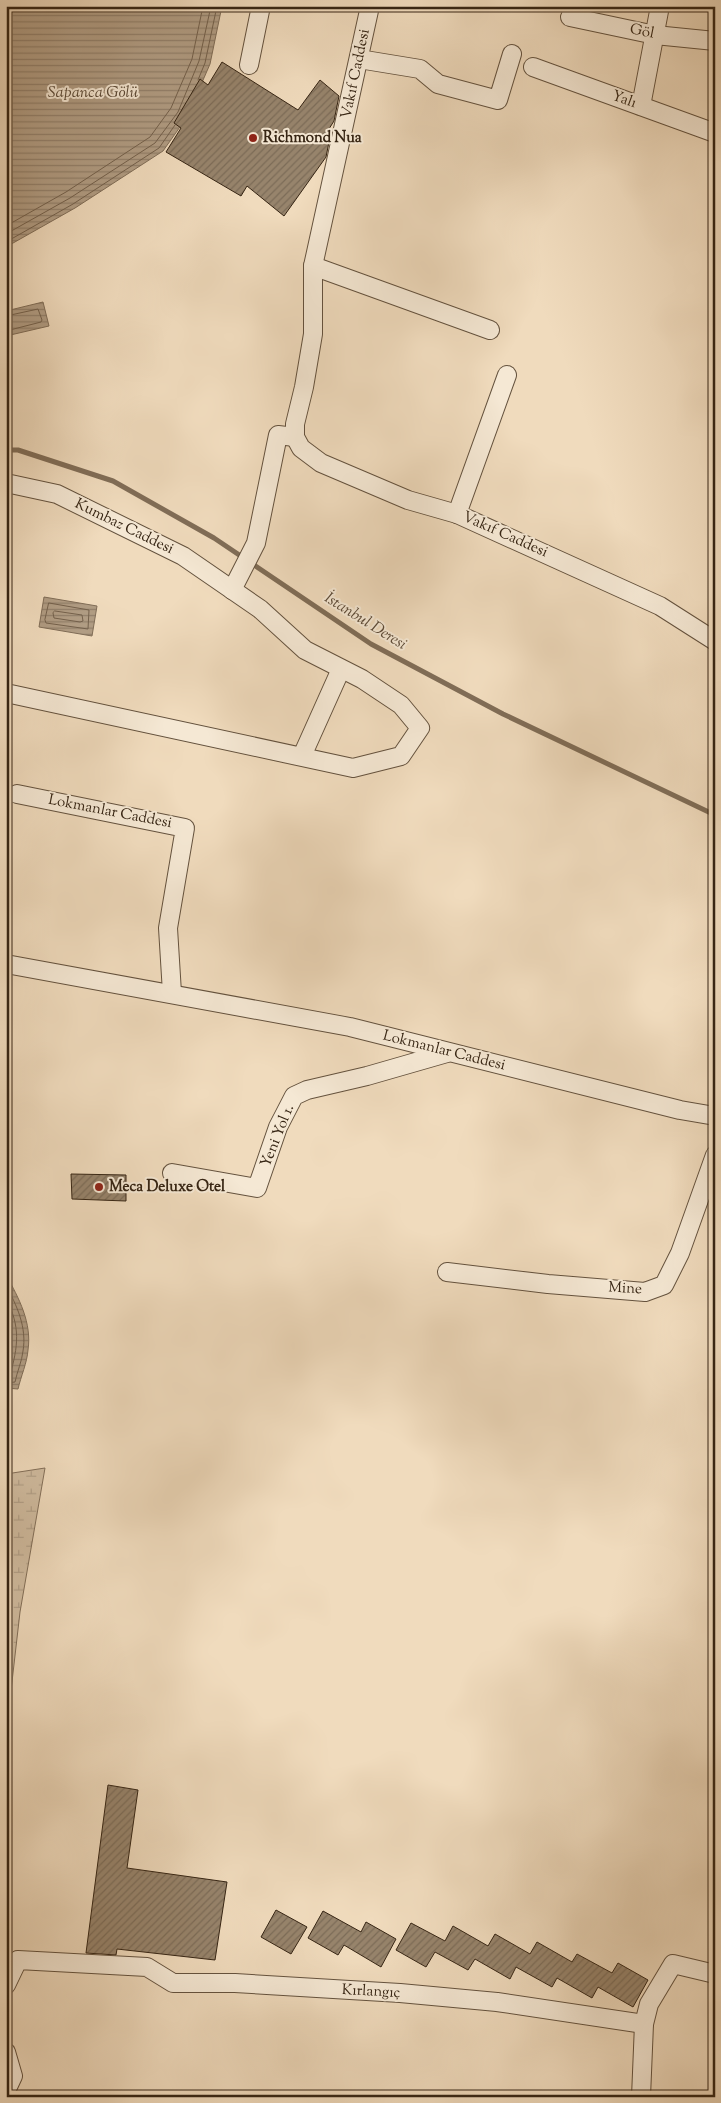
<svg xmlns="http://www.w3.org/2000/svg" width="721" height="2103" font-family="'Sorts Mill Goudy',serif">
<defs>
<pattern id="wetland-marsh" width="20" height="14" patternUnits="userSpaceOnUse" patternTransform="scale(1.25)"><rect width="20" height="14" fill="#d0bca0"/><path d="M1 5h8M5 5V1M11 12h8M15 12V8" fill="none" stroke="#b3a189"/></pattern>
<pattern id="water-rules" width="6" height="5" patternUnits="userSpaceOnUse" patternTransform="scale(1.25)"><rect width="6" height="5" fill="#b19d84"/><path d="M0 2.5h6" fill="none" stroke="#91806b"/></pattern>
<pattern id="building-hatch" width="6" height="6" patternUnits="userSpaceOnUse" patternTransform="scale(1.25)"><rect width="6" height="6" fill="#97846c"/><path d="M-1 1l2-2M0 6l6-6M5 7l2-2" fill="none" stroke="#7c6c58"/></pattern>
</defs>
<rect width="100%" height="100%" fill="#f0dbbd"/>
<filter id="stains"><feTurbulence type="fractalNoise" baseFrequency=".004" numOctaves="4"/><feColorMatrix values="0 0 0 0 .2 0 0 0 0 .09 0 0 0 0 .02 0 0 0 .5 -.17"/></filter>
<radialGradient id="worn" r=".72"><stop offset=".6" stop-color="#630" stop-opacity="0"/><stop offset="1" stop-color="#630" stop-opacity=".3"/></radialGradient>
<polygon fill="url(#wetland-marsh)" stroke="#83705a" points="45,1468 20,1612 6,1734 6,1474"/>
<g fill="url(#water-rules)" stroke="#806d57">
<polygon points="6,6 222,6 210,64 187,117 163,151 75,208 6,247"/>
<polygon points="43,302 49,326 6,336 6,311"/>
<polygon points="44,597 97,606 92,636 39,627"/>
<path d="M6 1275C19 1298 32 1323 28 1350 27 1363 21 1376 18 1389L6 1388Z"/>
</g>
<g fill="none" stroke-linecap="round" stroke-linejoin="round">
<g stroke="#74614c" stroke-width="1">
<polyline points="198,80 205,63 217,6"/>
<polyline points="6,226 66,192 150,137 171,108 192,59 203,6"/>
<polyline points="6,234 70,198 155,143 178,112 199,61 211,6"/>
<polyline points="6,242 73,204 159,148 175,125"/>
<polyline points="6,316 38,309 42,320 41,322 6,331"/>
<polygon points="49,603 89,610 88,629 46,623 45,620"/>
<polygon points="55,611 82,615 83,621 80,622 54,618 53,613"/>
<path d="M6 1286C17 1305 27 1328 23 1351 22 1361 17 1372 15 1382L6 1383"/>
<path d="M6 1299C21 1326 18 1347 10 1375L6 1377"/>
</g>
<polyline stroke="#806d57" stroke-width="5" points="6,450 18,450 113,481 214,538 371,644 503,714 715,815"/>
</g>
<g fill="url(#building-hatch)" stroke="#362514">
<polygon points="222,62 298,110 320,80 339,96 334,121 327,132 330,137 326,157 284,216 247,186 241,196 166,152 181,128 174,123 200,79 208,85"/>
<polygon points="71,1174 126,1175 126,1201 72,1199"/>
<polygon points="108,1785 138,1790 127,1868 227,1882 215,1960 117,1949 116,1955 86,1953"/>
<polygon points="276,1910 307,1927 291,1954 261,1937"/>
<polygon points="323,1911 361,1932 366,1922 396,1939 381,1967 344,1945 338,1955 308,1938"/>
<polygon points="411,1923 445,1941 453,1926 488,1946 495,1934 530,1954 537,1942 572,1962 577,1954 612,1973 618,1963 648,1980 633,2007 598,1987 592,1998 557,1978 552,1987 516,1967 510,1979 475,1959 468,1970 435,1952 426,1967 396,1950"/>
</g>
<g fill="none" stroke-linecap="round" stroke-linejoin="round">
<defs>
<g id="minor">
<polyline points="370,6 313,266 313,334 304,387 295,424 295,437 301,448 321,463 408,500 457,514 660,606 715,641"/>
<polyline points="570,17 655,35 715,41"/>
<polyline points="359,59 420,69 438,84 498,100 512,54"/>
<polyline points="249,65 261,6"/>
<polyline points="533,67 715,133"/>
<polyline points="641,106 660,6"/>
<polyline points="313,266 490,330"/>
<polyline points="6,483 57,494 183,556 260,609 305,650 362,679 401,705 420,728 401,756 353,768 6,693"/>
<polyline points="457,514 507,375"/>
<polyline points="232,590 256,543 278,435 295,437"/>
<polyline points="302,756 341,669"/>
<polyline points="17,794 185,828 168,928 172,993"/>
<polyline points="6,964 350,1027 680,1110 715,1116"/>
<polyline points="172,1173 257,1188 278,1127 294,1096 307,1090 367,1076 447,1053"/>
<polyline points="447,1272 548,1284 645,1292 664,1285 680,1253 715,1155"/>
<polyline points="6,1985 18,1960 147,1967 173,1983 235,1983 400,1993 497,2002 644,2024"/>
<polyline points="6,2052 13,2076 6,2091"/>
<polyline points="641,2097 644,2024 649,2004 673,1964 715,1974"/>
</g>
</defs>
<use href="#minor" stroke="#64523e" stroke-width="20"/>
<use href="#minor" stroke="#f5e8d4" stroke-width="18"/>
</g>
<g fill="#8f2418" stroke="#f5e8d4" stroke-width="2">
<circle cx="253" cy="138" r="5"/>
<circle cx="99" cy="1187" r="5"/>
</g>
<g text-anchor="middle" dominant-baseline="central" stroke-width="4" stroke-linejoin="round" paint-order="stroke">
<g font-size="15" fill="#362514" stroke="#f5e8d4">
<text transform="translate(642 32) rotate(11)">Göl</text>
<text transform="translate(356 74) rotate(-78)">Vakıf Caddesi</text>
<text transform="translate(624 100) rotate(20)">Yalı</text>
<text transform="translate(124 527) rotate(26)">Kumbaz Caddesi</text>
<text transform="translate(505 535) rotate(24)">Vakıf Caddesi</text>
<text transform="translate(110 812) rotate(11)">Lokmanlar Caddesi</text>
<text transform="translate(444 1051) rotate(14)">Lokmanlar Caddesi</text>
<text transform="translate(278 1136) rotate(-68)">Yeni Yol 1.</text>
<text transform="translate(625 1289) rotate(3)">Mine</text>
<text transform="translate(371 1992) rotate(3)">Kırlangıç</text>
</g>
<g font-size="15" font-weight="bold" fill="#362514" stroke="#f5e8d4" text-anchor="start">
<text x="263" y="138">Richmond Nua</text>
<text x="109" y="1187">Meca Deluxe Otel</text>
</g>
<g font-size="16" font-style="italic" fill="#5b4936" stroke="#f5e8d4">
<text x="93" y="93">Sapanca Gölü</text>
<text transform="translate(365 622) rotate(32)">İstanbul Deresi</text>
</g>
</g>
<rect width="721" height="2103" fill="none" stroke="#f0dbbd" stroke-width="25"/>
<rect x="8" y="8" width="706" height="2088" fill="none" stroke="#362514" stroke-width="2.5"/>
<rect x="12" y="12" width="696" height="2078" fill="none" stroke="#362514"/>
<rect width="100%" height="100%" filter="url(#stains)"/>
<rect width="100%" height="100%" fill="url(#worn)"/>
</svg>
